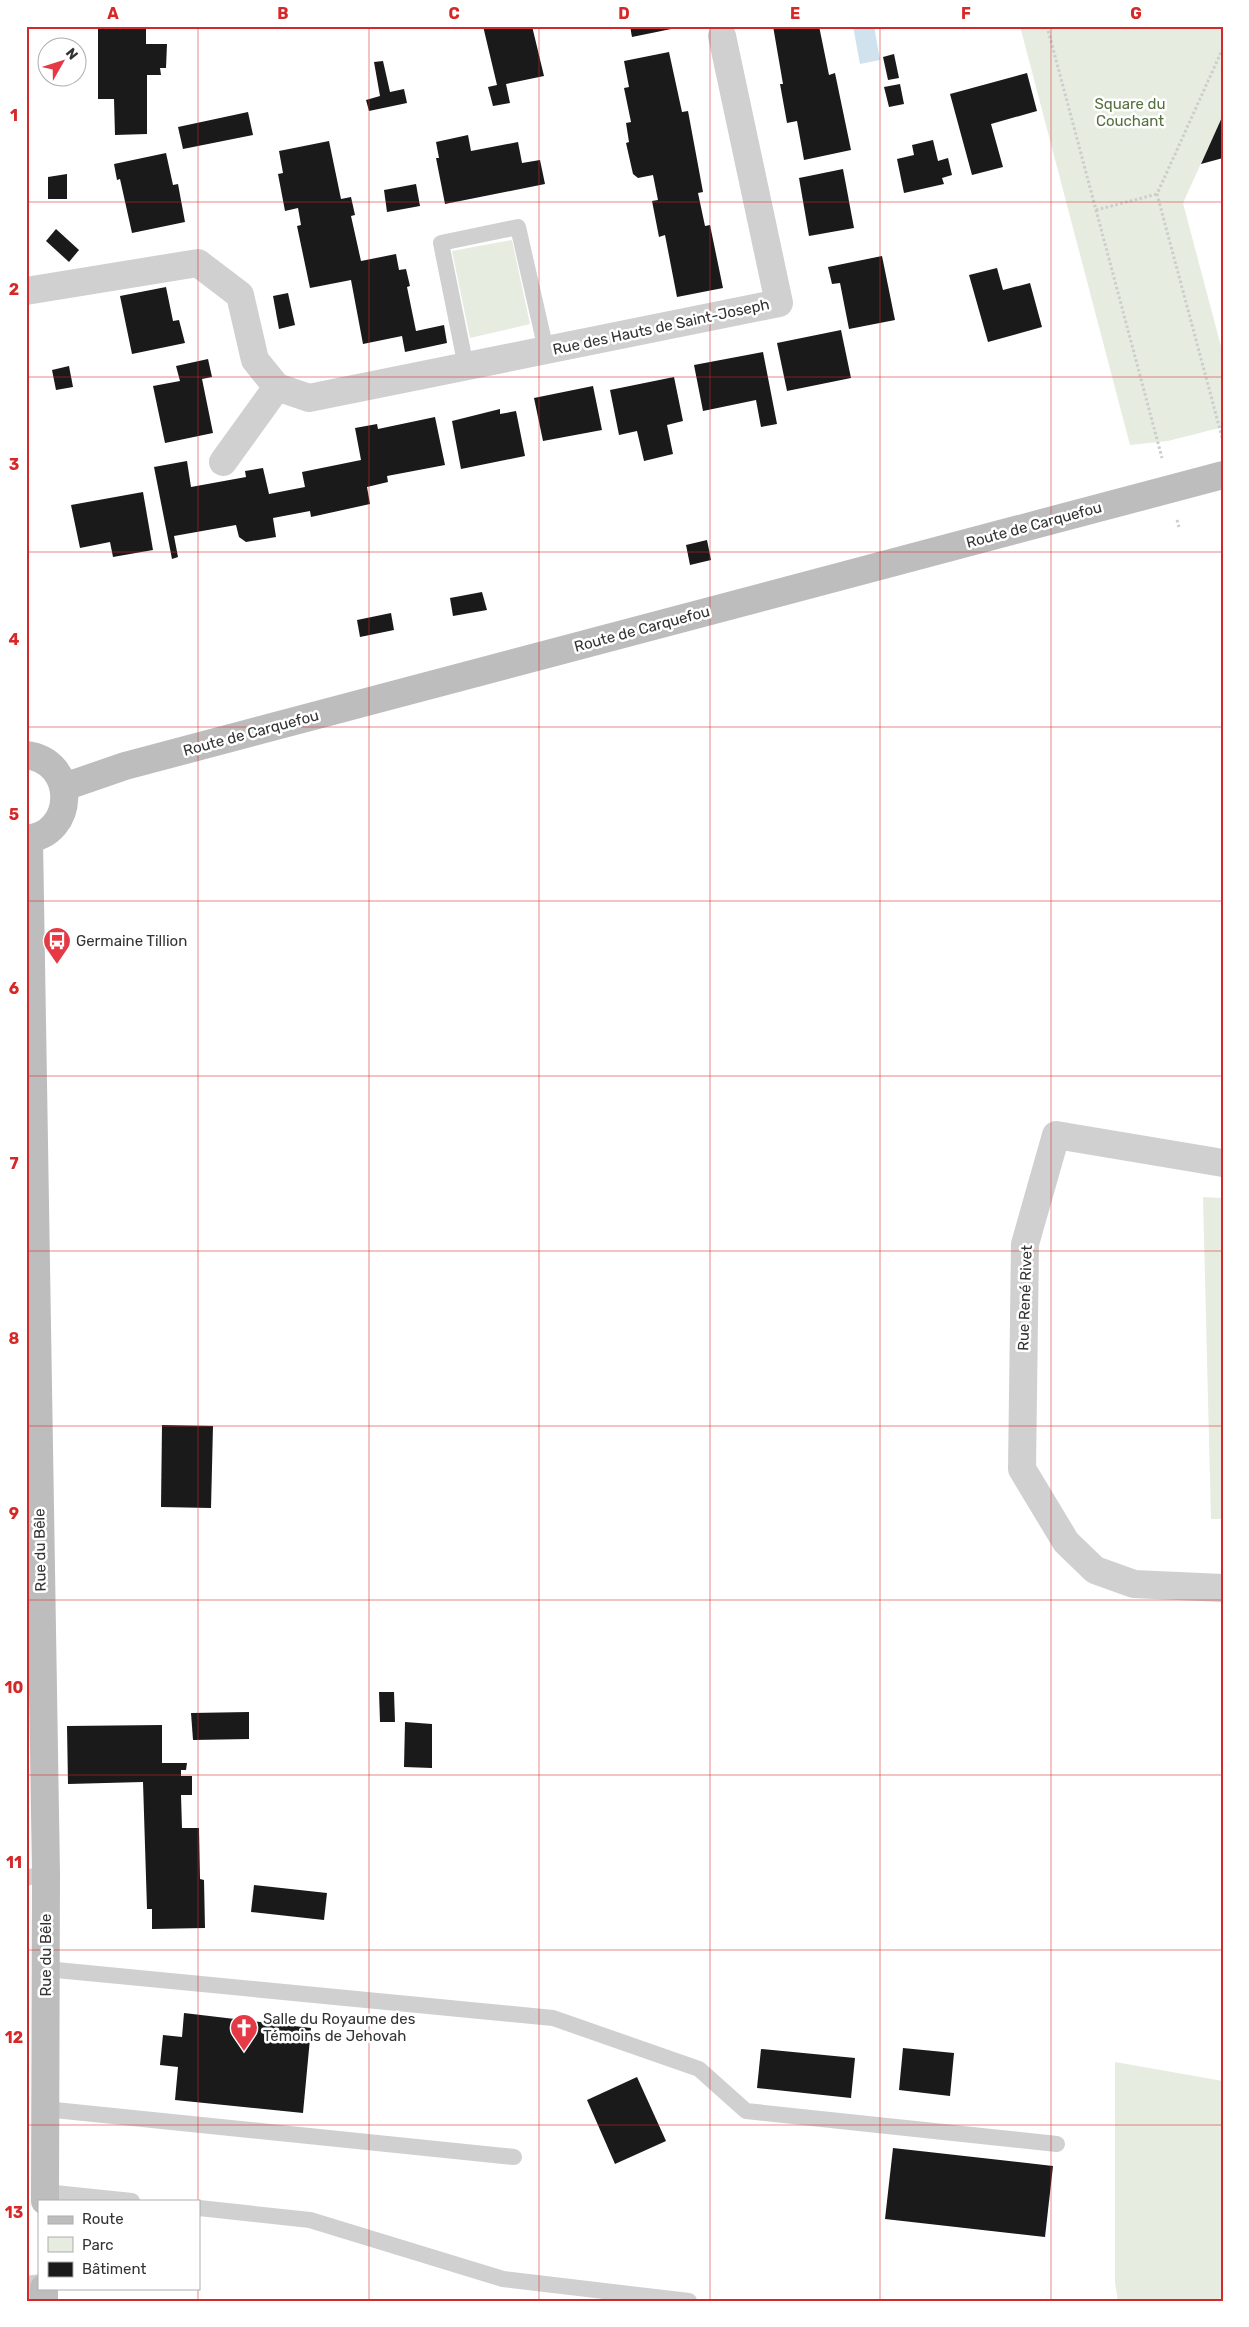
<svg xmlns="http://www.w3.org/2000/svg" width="1249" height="2327" font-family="Rubik,sans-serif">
<rect width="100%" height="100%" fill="#fff"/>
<g fill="#e6ecdf">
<polygon points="1020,26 1223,26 1223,115 1183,203 1223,354 1223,427 1168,441 1130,445"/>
<polygon points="512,240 530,324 470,338 452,251"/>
<polygon points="1203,1197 1223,1198 1223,1519 1211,1519"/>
<polygon points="1115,2062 1223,2081 1223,2301 1118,2301 1115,2283"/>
</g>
<polygon fill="#cfe2ee" points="853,26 874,26 880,60 860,64"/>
<g fill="#1a1a1a">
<polygon points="98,26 146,26 146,44 167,44 166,68 160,68 161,75 147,75 147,134 115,135 114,99 98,99"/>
<polygon points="483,26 532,26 544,76 506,84 510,103 493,106 488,87 497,85"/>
<polygon points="630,26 681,26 681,27 632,37"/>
<polygon points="773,26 819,26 829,75 835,73 851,150 804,160 797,121 787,123 780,84 783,84"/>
<polygon points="669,52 682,112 688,111 703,192 698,193 705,226 710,225 723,288 677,297 665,235 659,237 652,201 658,200 653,175 638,178 633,174 626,143 629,142 626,123 631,122 624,88 629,87 624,61"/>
<polygon points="894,54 899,78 888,80 883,57"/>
<polygon points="383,61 390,92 404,89 407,103 369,111 366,100 380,96 374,62"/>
<polygon points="1027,73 1037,111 991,124 1003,167 972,175 950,94"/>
<polygon points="900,84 904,104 889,107 884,87"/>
<polygon points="248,112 253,135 183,149 178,127"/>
<polygon points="1223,115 1223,158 1201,164"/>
<polygon points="468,135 471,151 518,142 522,163 540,160 545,184 445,204 436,158 439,158 436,142"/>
<polygon points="933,140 938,161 948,158 952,175 942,178 944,184 904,193 897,159 914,155 912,145"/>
<polygon points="329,141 341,199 351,197 355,215 351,216 361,261 396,254 399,270 406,269 410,286 407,287 416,331 444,325 447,343 405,352 402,336 363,344 351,280 310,288 297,226 301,225 298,208 285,211 278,174 283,173 279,151"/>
<polygon points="166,153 173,185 178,184 185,222 132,233 120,179 117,180 114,164"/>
<polygon points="843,169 854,228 809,236 799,178"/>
<polygon points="67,174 67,199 48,199 48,177"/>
<polygon points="416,184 420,206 387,212 384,190"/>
<polygon points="56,229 79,250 69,262 46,241"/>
<polygon points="882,256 895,320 849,329 840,283 832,284 828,267"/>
<polygon points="997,268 1003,290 1030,283 1042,327 988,342 969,275"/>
<polygon points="166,287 173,321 179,320 185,343 132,354 120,296"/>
<polygon points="288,293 295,325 279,329 273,296"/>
<polygon points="841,330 851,378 787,391 777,343"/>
<polygon points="763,352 777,424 761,427 756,400 703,411 694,365"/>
<polygon points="208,359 212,377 202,379 213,433 165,443 153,386 180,381 176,366"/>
<polygon points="69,366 73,387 56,390 52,370"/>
<polygon points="674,377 683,421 667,425 673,454 644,461 637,431 619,435 610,390"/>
<polygon points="593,386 602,430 543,441 534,398"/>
<polygon points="500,409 500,414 516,411 525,456 461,469 452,421"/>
<polygon points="435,417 445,465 387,476 388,482 367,487 370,504 311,517 310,511 273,518 276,537 246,542 239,537 236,525 174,536 178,557 172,559 154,467 187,461 191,487 246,477 245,471 263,468 269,494 305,487 302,472 361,460 355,428 377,424 378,429"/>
<polygon points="143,492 153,550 113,557 110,542 80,548 71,505"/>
<polygon points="707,540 711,560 690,565 686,545"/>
<polygon points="482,592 487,610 453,616 450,598"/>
<polygon points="391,613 394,630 360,637 357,620"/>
<polygon points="162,1425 213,1426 211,1508 161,1507"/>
<polygon points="379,1692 394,1692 395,1722 380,1722"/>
<polygon points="249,1712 249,1739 193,1740 191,1713"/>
<polygon points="405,1722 432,1724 432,1768 404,1767"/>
<polygon points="162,1725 162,1763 187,1763 186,1770 181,1770 181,1776 192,1776 192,1795 181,1795 182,1828 199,1828 200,1879 204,1880 205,1928 152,1929 152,1909 147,1909 143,1782 68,1784 67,1726"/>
<polygon points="254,1885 327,1893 324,1920 251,1912"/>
<polygon points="184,2013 311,2028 303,2113 175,2100 178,2067 160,2065 163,2035 182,2037"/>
<polygon points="903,2048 954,2053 950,2096 899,2090"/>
<polygon points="761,2049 855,2058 851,2098 757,2088"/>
<polygon points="637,2077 666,2141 615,2164 587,2100"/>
<polygon points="893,2148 1053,2166 1045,2237 885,2219"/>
</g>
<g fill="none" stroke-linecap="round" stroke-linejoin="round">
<g stroke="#cdcdcd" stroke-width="3" stroke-dasharray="2.5 2.5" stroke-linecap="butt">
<polyline points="1047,26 1162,458"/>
<polyline points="1223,48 1157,194 1223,441"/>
<polyline points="1096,210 1157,194"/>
<polyline points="1177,520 1179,527"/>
</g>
<g stroke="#d0d0d0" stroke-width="16">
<polyline points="466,367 441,243 518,227 546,350"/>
<polyline points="26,1878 46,1873"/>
<polyline points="46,1969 553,2018 699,2069 746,2111 1057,2144"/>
<polyline points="45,2109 514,2157"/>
<polyline points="45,2192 132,2201"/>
<polyline points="199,2208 310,2220 503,2279 689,2301"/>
</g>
<g stroke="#d0d0d0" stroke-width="28">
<polyline points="26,291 198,263 240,295 255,360 277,387 309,398 779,303 722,36"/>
<polyline points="223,462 277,387"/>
<polyline points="1223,1163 1056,1135 1025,1244 1022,1469 1066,1542 1095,1570 1134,1584 1223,1588"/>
<polyline points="26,2290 43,2288"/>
</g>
<g stroke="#bdbdbd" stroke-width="28">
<path d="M26 755C78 761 76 835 26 839"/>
<polyline points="64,787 125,766 1223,475"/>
<polyline points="29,839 46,1873 45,2201"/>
<polyline points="44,2301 44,2288"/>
</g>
</g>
<path fill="none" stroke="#d62828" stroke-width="1" stroke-opacity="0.55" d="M198 26V2201M369 26V2301M539 26V2301M710 26V2301M880 26V2301M1051 26V2301M26 202H1223M26 377H1223M26 552H1223M26 727H1223M26 901H1223M26 1076H1223M26 1251H1223M26 1426H1223M26 1600H1223M26 1775H1223M26 1950H1223M26 2125H1223M198 2288V2301"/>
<defs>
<symbol id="bus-pin" viewBox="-11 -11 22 30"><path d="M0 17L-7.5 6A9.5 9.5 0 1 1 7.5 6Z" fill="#e63946" stroke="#fff"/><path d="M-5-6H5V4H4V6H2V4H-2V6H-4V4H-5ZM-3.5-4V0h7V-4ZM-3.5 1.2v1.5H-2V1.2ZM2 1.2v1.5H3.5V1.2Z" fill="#fff"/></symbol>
<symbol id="church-pin" viewBox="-11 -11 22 30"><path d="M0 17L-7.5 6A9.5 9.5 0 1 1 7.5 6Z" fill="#e63946" stroke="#fff"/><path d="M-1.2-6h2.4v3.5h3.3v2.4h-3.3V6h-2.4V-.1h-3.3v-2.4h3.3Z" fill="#fff"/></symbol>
</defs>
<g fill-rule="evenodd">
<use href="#bus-pin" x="41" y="925" width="32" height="43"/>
<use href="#church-pin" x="228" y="2012" width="32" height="43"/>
</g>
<g text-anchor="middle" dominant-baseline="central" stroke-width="5" stroke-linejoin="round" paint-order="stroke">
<g font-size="15" fill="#56703f" stroke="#fff">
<text x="1130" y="104">Square du<tspan x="1130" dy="17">Couchant</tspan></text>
</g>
<g font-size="15" fill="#333" stroke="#fff">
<text transform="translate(661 327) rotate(-12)">Rue des Hauts de Saint-Joseph</text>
<text transform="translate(1034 525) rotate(-15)">Route de Carquefou</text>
<text transform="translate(642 629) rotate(-15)">Route de Carquefou</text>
<text transform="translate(251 733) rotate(-15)">Route de Carquefou</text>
<text transform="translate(1025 1298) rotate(-88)">Rue René Rivet</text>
<text transform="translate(40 1550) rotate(-91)">Rue du Bêle</text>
<text transform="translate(46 1955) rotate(-90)">Rue du Bêle</text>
</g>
<g font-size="15" fill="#333" stroke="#fff" text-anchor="start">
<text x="76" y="941">Germaine Tillion</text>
<text x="263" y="2019">Salle du Royaume des<tspan x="263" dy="17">Témoins de Jehovah</tspan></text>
</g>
</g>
<rect width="1249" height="2327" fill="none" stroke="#ffffff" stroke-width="55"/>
<rect x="38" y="2200" width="162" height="90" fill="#ffffff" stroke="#adadad"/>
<rect x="48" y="2216" width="25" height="8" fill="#bdbdbd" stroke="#adadad"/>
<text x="82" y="2224" font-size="15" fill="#333333">Route</text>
<rect x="48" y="2237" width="25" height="15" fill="#e6ecdf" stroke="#adadad"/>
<text x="82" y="2250" font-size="15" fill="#333333">Parc</text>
<rect x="48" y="2262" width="25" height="15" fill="#1a1a1a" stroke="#adadad"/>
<text x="82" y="2274" font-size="15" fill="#333333">Bâtiment</text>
<g transform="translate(62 62) rotate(51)"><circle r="24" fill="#ffffff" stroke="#adadad"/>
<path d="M0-4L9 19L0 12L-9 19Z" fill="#e63946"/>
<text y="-8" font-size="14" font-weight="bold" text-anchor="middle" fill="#333333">N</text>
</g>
<rect x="28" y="28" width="1194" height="2272" fill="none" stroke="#d62828" stroke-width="2"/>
<g font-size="16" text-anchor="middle" font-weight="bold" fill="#d62828">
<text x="113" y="19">A</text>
<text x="283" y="19">B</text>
<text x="454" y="19">C</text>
<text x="624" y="19">D</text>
<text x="795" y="19">E</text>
<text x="966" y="19">F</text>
<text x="1136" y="19">G</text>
<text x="14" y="121">1</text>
<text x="14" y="295">2</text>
<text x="14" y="470">3</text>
<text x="14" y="645">4</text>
<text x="14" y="820">5</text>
<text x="14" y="994">6</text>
<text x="14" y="1169">7</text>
<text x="14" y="1344">8</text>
<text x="14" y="1519">9</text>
<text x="14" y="1693">10</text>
<text x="14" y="1868">11</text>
<text x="14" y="2043">12</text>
<text x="14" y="2218">13</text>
</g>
</svg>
